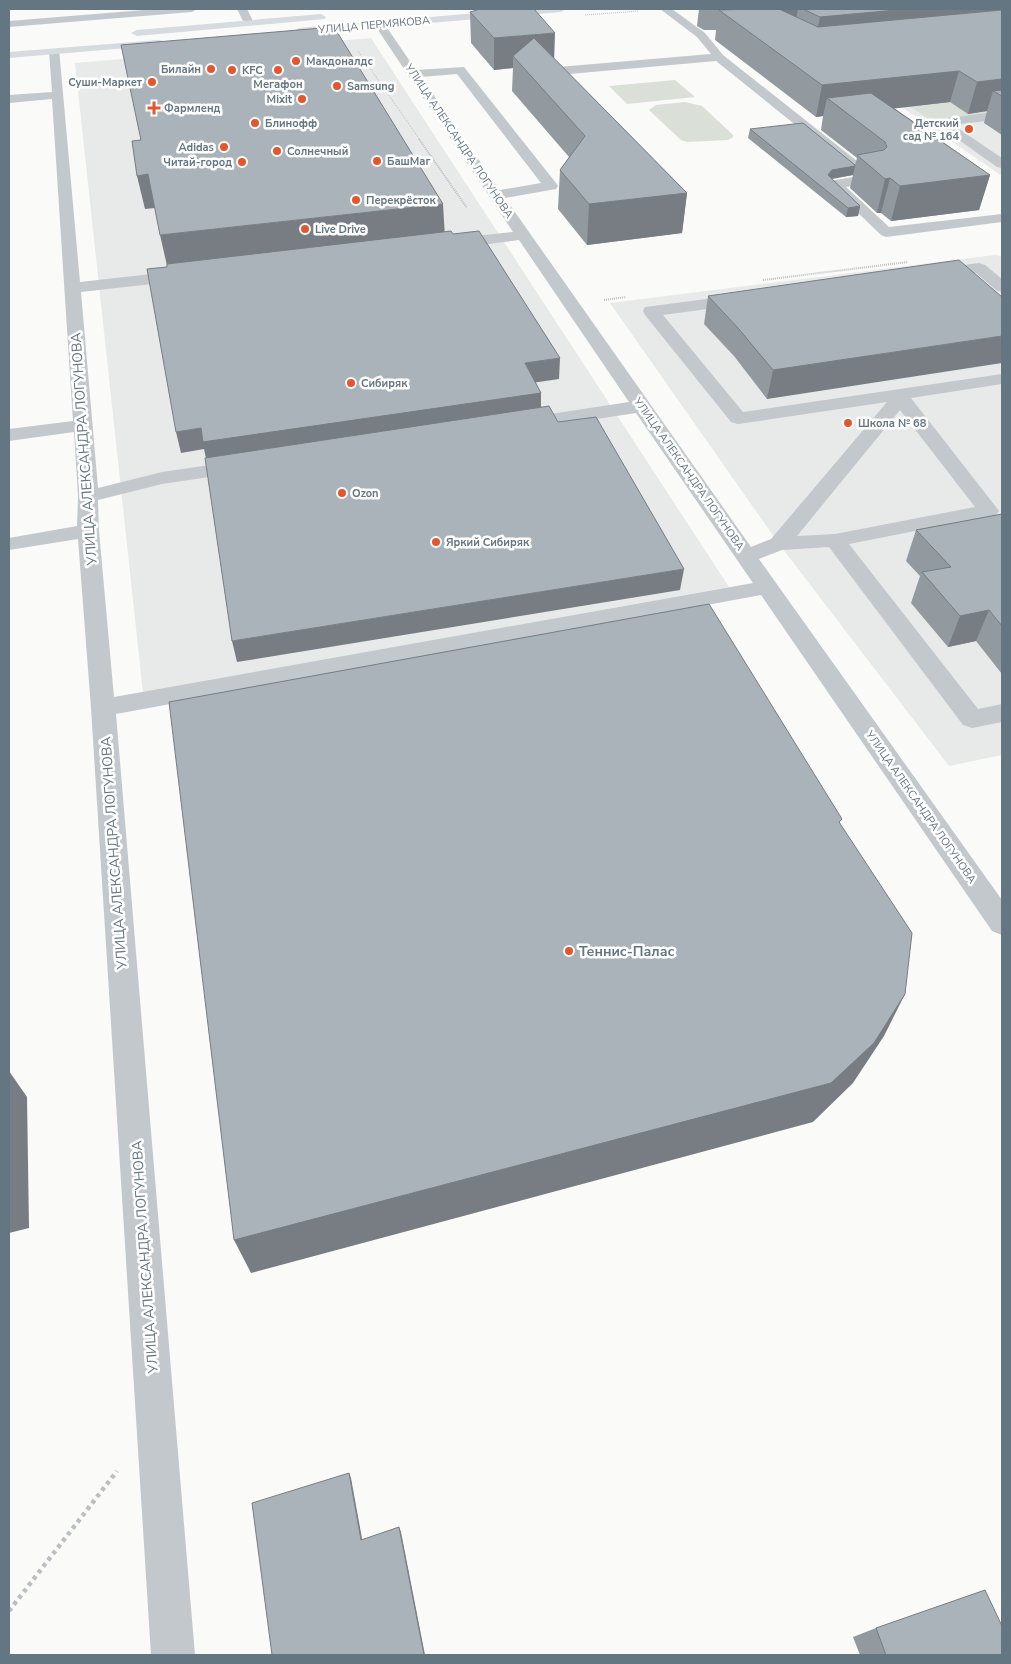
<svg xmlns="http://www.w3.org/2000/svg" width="1011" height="1664" font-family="'Nunito Sans',sans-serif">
<rect width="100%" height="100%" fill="#fafaf8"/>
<g fill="#e8e9e9">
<polygon points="371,38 729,587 143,693 75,63"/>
<polygon points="1002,69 1002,176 867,83"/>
<polygon points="995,255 1002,256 1002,755 949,766 779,544 610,303"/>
</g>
<g fill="#dadfd7">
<polygon points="675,80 695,97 627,104 609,86"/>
<polygon points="877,84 996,113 930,120"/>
<polygon points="685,102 702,106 733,135 733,137 728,140 687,142 681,140 649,110 656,105"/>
</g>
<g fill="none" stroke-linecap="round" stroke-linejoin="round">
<g stroke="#bbbfc2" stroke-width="1" stroke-dasharray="1 1" stroke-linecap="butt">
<polyline points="585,15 639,11"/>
<polyline points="358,51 420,140"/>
</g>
<g stroke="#bbbfc2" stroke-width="2" stroke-dasharray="1 1" stroke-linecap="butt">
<polyline points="419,139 467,208"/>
<polyline points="763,280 908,262"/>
<polyline points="604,300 626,297"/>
</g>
<polyline stroke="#bbbfc2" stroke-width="4.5" stroke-dasharray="4 4" stroke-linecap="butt" points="9,1611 117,1471"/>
<g fill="#c3c8cc" fill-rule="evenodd">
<polygon points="156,9 197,9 192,12 9,27 9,21"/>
<polygon points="237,9 247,9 254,23 253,25 245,25"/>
<polygon points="660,9 672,9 705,33 723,55 876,176 878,179 876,182 846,187 889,227 1002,214 1002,222 886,237 881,235 828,184 830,181 859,176 716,61 558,75 552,71 558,67 711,54 697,37"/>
<path d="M379 21 383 22 416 70 464 67 556 183 558 186 556 189 505 198 751 547 771 539 887 402 738 424 731 422 645 315 643 311 645 307 745 294 751 295 753 299 751 303 745 304 663 315 743 412 1002 374V384L911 398 996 507 999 511 996 515 849 544 978 709 1002 704V722L972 728 963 725 829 547 782 550 759 559 1002 900V935L992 931 761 595 116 714 195 1655H151L91 708 78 539 9 550V538L77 526 78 496 74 432 9 441V429L73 421 52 99 9 103V95L52 92 49 51 51 49H59L80 282 187 270 193 272 195 275 193 278 187 280 81 292 98 488 162 472 243 460 250 462 253 466 250 470 243 472 162 484 98 500 99 531 114 697 753 583 636 413 518 431 511 429 508 425 511 421 518 419 629 402 519 240 448 249 443 247 440 244 443 241 448 239 513 232 374 24ZM457 74 541 183 500 190 421 77ZM900 410 975 507 835 534 797 536Z"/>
<polygon points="1002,111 1002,119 953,125 1002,158 1002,168 997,167 935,123 941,119"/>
<polygon points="979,263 985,265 1002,279 1002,292 996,290 976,273 934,279 928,277 926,274 928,271 934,269"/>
</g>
<g fill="#d6dbdf" fill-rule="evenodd">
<polygon points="526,9 566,9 561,12 299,34 293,31 299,28"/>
<polygon points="321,14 326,17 325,19 137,36 131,33 137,30"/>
<polygon points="159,40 163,41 165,43 163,45 9,58 9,52"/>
</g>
</g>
<g fill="#929a9f">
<polygon points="699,9 1002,9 1002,135 984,123 987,111 968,114 950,102 894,108 990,175 979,210 891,221 881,213 877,213 850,188 853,175 832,179 860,206 858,216 846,217 748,138 750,129 855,165 857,158 821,130 823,116 816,117 715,40 716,30 704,30 697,26"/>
<polygon points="470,12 554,59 687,193 682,233 587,245 558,209 560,170 569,157 512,91 513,68 494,70 471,43"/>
<polygon points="708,296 1002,297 767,399 734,356 704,324"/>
<polygon points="1002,514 1002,674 976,641 948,647 911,603 920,576 906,561 916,530"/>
<polygon points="876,1628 1002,1655 860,1655 853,1637"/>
</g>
<g fill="#777d82">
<polygon points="778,9 798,9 795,25"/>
<polygon points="803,9 1002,9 1002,27 814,46 820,17"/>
<polygon points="555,33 554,64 513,56 513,68 494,70 494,38"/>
<polygon points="959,71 950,102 848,114 827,98 823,116 816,117 822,85"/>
<polygon points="1002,79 1002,96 993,91 987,111 968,114 977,82"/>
<polygon points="855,166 853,175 830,179 828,175 832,170"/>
<polygon points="148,174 155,208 145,209 137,176"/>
<polygon points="990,175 979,210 891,221 900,186"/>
<polygon points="890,178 881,213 877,213 885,179"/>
<polygon points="687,193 682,233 587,245 589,204"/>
<polygon points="443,204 445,238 168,270 160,235"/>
<polygon points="860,206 858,216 846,217 848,208"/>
<polygon points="1002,336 1002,363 767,399 773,370"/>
<polygon points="560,358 559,379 525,384 525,363"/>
<polygon points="541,393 541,413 207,463 204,449 181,453 176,432 201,428"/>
<polygon points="684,569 680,590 237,662 232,641"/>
<polygon points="989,610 976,641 948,647 960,616"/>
<polygon points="905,994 884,1036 853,1083 813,1122 251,1273 234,1240"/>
<polygon points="9,1071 27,1097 29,1228 9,1233"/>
<polygon points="349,1473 351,1478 363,1544 361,1540"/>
<polygon points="399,1527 401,1532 425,1655 424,1655"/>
</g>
<g fill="#aab3b9" stroke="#777d82">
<polygon points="480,9 534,9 555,33 494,38 470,12"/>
<polygon points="756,9 779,9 818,27 1002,10 1002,79 977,82 959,71 822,85 719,10"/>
<polygon points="803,9 907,9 820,17"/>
<polygon points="334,27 443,204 160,235 148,174 137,176 132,141 141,140 121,45"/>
<polygon points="534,38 687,193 589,204 560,170 585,136 513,56"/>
<polygon points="1002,90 1002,96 993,91"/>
<polygon points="871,93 990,175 900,186 890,178 885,179 857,155 884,150 887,147 885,142 827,98"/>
<polygon points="803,123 855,165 855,166 832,170 828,175 860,206 848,208 750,129"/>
<polygon points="451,231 453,234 479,231 560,358 525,363 541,393 203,442 201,428 176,432 147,269 167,267 167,264"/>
<polygon points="959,260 1002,297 1002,336 773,370 738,328 708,296"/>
<polygon points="549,406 558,422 596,417 684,569 232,641 205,458"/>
<polygon points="1002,514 1002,626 989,610 960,616 922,572 951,567 916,530"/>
<polygon points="709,604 842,819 839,822 912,933 905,994 874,1043 831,1083 234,1240 169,702"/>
<polygon points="349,1473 361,1540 399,1527 424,1655 272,1655 252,1503"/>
<polygon points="985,1590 1002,1626 1002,1655 886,1655 876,1628"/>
</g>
<g fill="#e4572e" stroke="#fff" stroke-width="2">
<circle cx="296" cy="61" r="5"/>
<circle cx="211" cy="69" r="5"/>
<circle cx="232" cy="70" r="5"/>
<circle cx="278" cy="70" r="5"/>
<circle cx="152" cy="82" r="5"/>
<circle cx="337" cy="86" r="5"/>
<circle cx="302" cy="99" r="5"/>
<path d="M151.5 100.5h5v5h5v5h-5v5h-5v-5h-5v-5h5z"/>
<circle cx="255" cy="123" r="5"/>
<circle cx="969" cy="129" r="5"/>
<circle cx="224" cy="147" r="5"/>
<circle cx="277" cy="151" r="5"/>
<circle cx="377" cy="161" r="5"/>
<circle cx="242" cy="162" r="5"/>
<circle cx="356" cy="200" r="5"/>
<circle cx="305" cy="229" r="5"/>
<circle cx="351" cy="383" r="5"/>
<circle cx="848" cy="423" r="5"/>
<circle cx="342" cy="493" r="5"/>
<circle cx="436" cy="542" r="5"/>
<circle cx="569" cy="951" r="5"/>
</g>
<g text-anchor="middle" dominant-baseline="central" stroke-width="5" stroke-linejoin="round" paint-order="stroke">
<g font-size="11" fill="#657683" stroke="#fff">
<text transform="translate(374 25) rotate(-5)">УЛИЦА ПЕРМЯКОВА</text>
<text transform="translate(459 141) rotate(56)">УЛИЦА АЛЕКСАНДРА ЛОГУНОВА</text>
<text transform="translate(689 474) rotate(55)">УЛИЦА АЛЕКСАНДРА ЛОГУНОВА</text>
<text transform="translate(921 807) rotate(55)">УЛИЦА АЛЕКСАНДРА ЛОГУНОВА</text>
</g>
<g font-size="11" font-weight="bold" fill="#657683" stroke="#fff" text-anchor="start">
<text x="306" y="61">Макдоналдс</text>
<text x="201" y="69" text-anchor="end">Билайн</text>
<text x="242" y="70">KFC</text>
<text x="142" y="82" text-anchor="end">Суши-Маркет</text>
<text x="278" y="84" text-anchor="middle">Мегафон</text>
<text x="347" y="86">Samsung</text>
<text x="292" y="99" text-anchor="end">Mixit</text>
<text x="164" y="108">Фармленд</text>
<text x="265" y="123">Блинофф</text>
<text x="959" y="123" text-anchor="end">Детский<tspan x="959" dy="13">сад № 164</tspan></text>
<text x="214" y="147" text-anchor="end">Adidas</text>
<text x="287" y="151">Солнечный</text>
<text x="387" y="161">БашМаг</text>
<text x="232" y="162" text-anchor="end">Читай-город</text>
<text x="366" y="200">Перекрёсток</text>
<text x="315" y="229">Live Drive</text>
<text x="361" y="383">Сибиряк</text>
<text x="858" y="423">Школа № 68</text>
<text x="352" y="493">Ozon</text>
<text x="446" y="542">Яркий Сибиряк</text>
</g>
<g font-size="14" fill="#657683" stroke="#fff">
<text transform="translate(84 449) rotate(-94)">УЛИЦА АЛЕКСАНДРА ЛОГУНОВА</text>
<text transform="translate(114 853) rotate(-94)">УЛИЦА АЛЕКСАНДРА ЛОГУНОВА</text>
<text transform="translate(145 1257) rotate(-94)">УЛИЦА АЛЕКСАНДРА ЛОГУНОВА</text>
</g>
<g font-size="14" font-weight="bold" fill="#657683" stroke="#fff" text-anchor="start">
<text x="579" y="951">Теннис-Палас</text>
</g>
</g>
<rect width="1011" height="1664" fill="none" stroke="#657683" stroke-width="20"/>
</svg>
